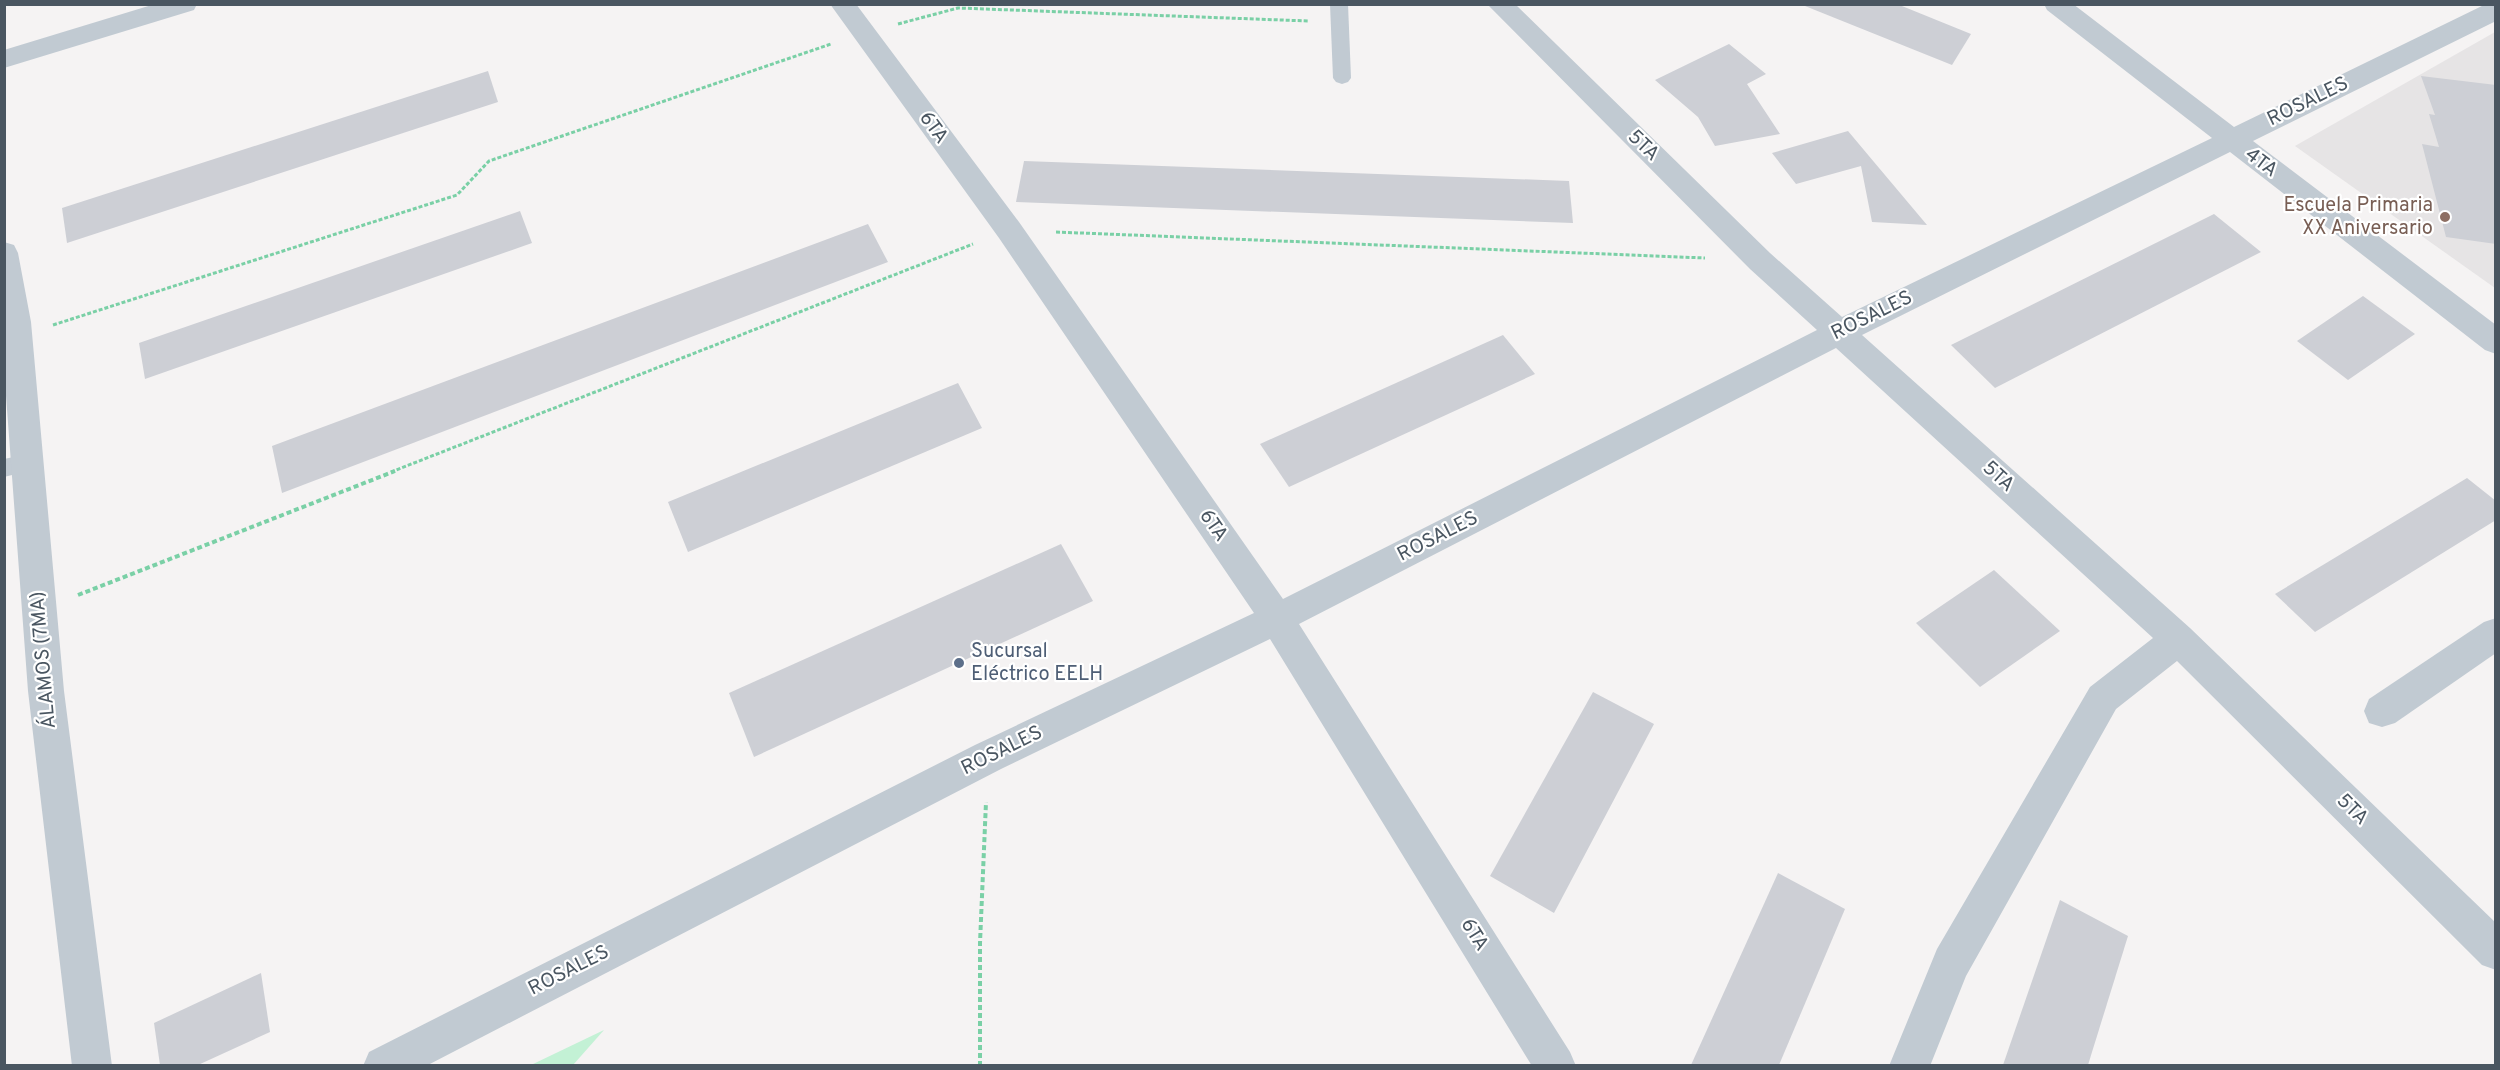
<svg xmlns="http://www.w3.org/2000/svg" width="2500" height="1070" font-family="Overpass,sans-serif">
<rect width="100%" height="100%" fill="#f5f3f3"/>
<polygon fill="#e6e4e5" points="2495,32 2495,288 2295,146"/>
<polygon fill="#c3f1d5" points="604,1030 573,1065 531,1065"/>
<g fill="#cdcfd5">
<polygon points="1805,4 1897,4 1971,34 1952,65 1805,6"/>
<polygon points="1729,44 1766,74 1747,84 1780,134 1715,146 1698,117 1655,80"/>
<polygon points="488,71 498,102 67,243 62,208"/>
<polygon points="2421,76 2496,85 2496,244 2446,237 2422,144 2439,147 2429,114 2435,115"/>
<polygon points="1848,131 1874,162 1927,225 1872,222 1861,166 1796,184 1772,153"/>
<polygon points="1024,161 1569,181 1573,223 1016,202"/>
<polygon points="520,211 532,243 145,379 139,343"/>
<polygon points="2214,214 2261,252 1995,388 1951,345"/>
<polygon points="868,224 888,262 282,493 272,446"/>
<polygon points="2363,296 2415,334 2348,380 2297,341"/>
<polygon points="1503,335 1535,374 1289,487 1260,444"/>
<polygon points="958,383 982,428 688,552 668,502"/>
<polygon points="2467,478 2496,501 2496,520 2315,632 2275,594"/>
<polygon points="1061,544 1093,601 754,757 729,693"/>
<polygon points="1994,570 2060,631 1980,687 1916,623"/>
<polygon points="1593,692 1654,724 1554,913 1490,876"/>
<polygon points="1778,873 1845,909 1779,1065 1691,1065"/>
<polygon points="2060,900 2128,936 2088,1065 2003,1065"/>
<polygon points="261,973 270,1032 198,1065 160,1065 154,1023"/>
</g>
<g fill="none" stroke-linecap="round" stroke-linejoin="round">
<g stroke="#7ad0a6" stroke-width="3" stroke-dasharray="4 2" stroke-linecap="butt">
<polyline points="898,24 958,8 1308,21"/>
<polyline points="1056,232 1705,258"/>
<polyline points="53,325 457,195 489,161 831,44"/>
<polyline points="391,472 973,244"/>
</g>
<g stroke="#7ad0a6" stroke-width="4" stroke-dasharray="5 3" stroke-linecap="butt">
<polyline points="78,595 395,471"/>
<polyline points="980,1066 980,943 986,802"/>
</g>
<g fill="#c1cad2" fill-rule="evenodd">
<polygon points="1330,4 1348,4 1351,78 1348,82 1342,84 1336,82 1333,78"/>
<polygon points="28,454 36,457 39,463 36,469 4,477 4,459"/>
</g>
<g fill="#c1cad2" fill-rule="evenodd">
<polygon points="830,4 856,4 1019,222 1283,599 1817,330 1750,269 1487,4 1515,4 1770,253 1842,317 2212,138 2047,10 2044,4 2073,4 2234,127 2486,4 2496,4 2496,21 2253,141 2496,325 2496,354 2485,350 2230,152 1862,335 2190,628 2496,923 2496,970 2482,965 2177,661 2116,709 1966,976 1930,1066 1889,1066 1937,949 2090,687 2153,638 1836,348 1299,624 1570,1052 1576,1066 1532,1066 1270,639 1001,769 426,1066 363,1066 369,1052 975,745 1254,613 999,238"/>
<polygon points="4,242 14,245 18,253 31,322 64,691 112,1066 72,1066 28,691 4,369"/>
<polygon points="2496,618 2496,653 2395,723 2382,727 2369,723 2364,711 2369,699 2484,622"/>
</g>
<polygon fill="#c1cad2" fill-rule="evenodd" points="155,4 197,4 194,10 4,68 4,50"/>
</g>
<circle fill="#8d6e63" stroke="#fff" stroke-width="2" cx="2445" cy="217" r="6"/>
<circle fill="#5c6f8a" stroke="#fff" stroke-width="2" cx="959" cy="663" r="6"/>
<g text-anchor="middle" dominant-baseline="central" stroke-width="4.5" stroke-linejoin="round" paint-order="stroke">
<g font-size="20" fill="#4a5661" stroke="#fff">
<text transform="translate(2308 102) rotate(-26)">ROSALES</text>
<text transform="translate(933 128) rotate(54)">6TA</text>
<text transform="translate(1643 146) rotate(44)">5TA</text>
<text transform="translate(2261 163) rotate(37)">4TA</text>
<text transform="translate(1872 316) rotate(-26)">ROSALES</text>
<text transform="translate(1998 477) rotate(42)">5TA</text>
<text transform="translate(1213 526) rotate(55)">6TA</text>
<text transform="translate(1438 537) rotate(-27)">ROSALES</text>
<text transform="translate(44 660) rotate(-95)">ÁLAMOS (7MA)</text>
<text transform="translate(1002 751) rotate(-26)">ROSALES</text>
<text transform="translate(2352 810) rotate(45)">5TA</text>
<text transform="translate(1474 935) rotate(58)">6TA</text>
<text transform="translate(569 971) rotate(-27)">ROSALES</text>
</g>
<g font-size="20" fill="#785e54" stroke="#fff" text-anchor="end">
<text x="2433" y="206">Escuela Primaria<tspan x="2433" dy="23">XX Aniversario</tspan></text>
</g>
<g font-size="20" fill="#4e5e75" stroke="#fff" text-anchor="start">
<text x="971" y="652">Sucursal<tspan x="971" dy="23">Eléctrico EELH</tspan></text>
</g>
</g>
<rect width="2500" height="1070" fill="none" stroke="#4a5661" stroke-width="12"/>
</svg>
